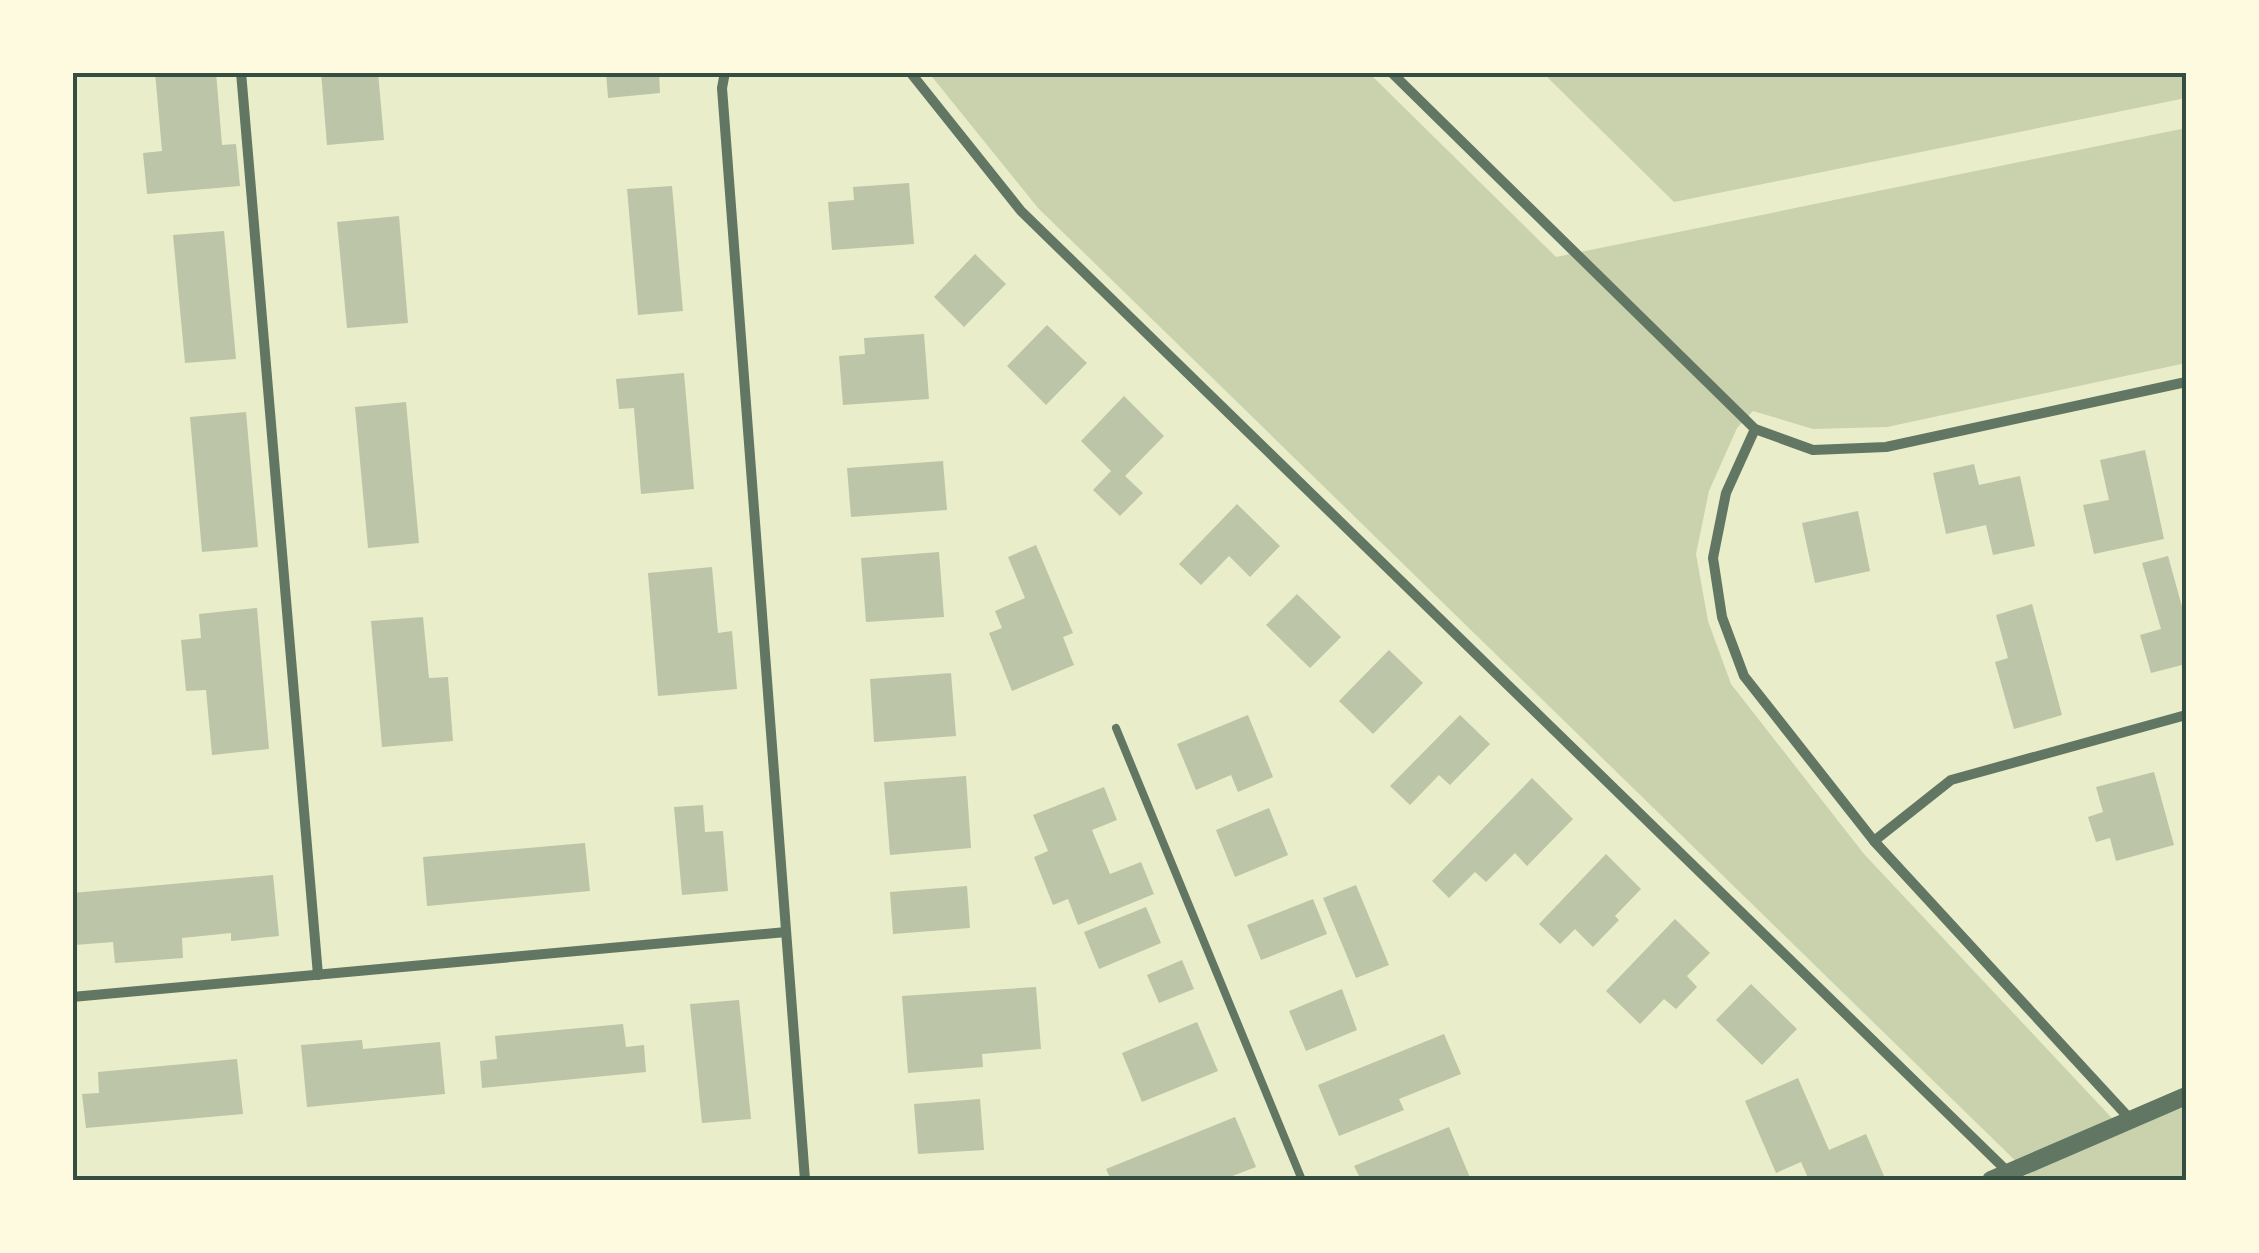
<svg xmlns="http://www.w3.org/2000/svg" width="2259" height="1253" font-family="Roboto,sans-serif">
<rect width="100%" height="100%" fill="#e9edc9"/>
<g fill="#cad2ad">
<polygon points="2186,72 2186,98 1674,202 1543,73"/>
<polygon points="929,73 1369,73 1556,257 2186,128 2186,363 1887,427 1813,429 1753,411 1737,428 1709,491 1696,554 1708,621 1731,684 1864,854 2125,1132 2186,1106 2186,1180 2016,1180 2029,1174 1038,208"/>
</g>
<g fill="#bcc5a7">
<polygon points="155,72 216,72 222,145 236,144 240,186 147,194 143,153 162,151"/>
<polygon points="321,72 378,72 384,140 327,145"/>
<polygon points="606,72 659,72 660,93 608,98"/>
<polygon points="909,183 914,244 832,250 828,202 854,200 853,187"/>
<polygon points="672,186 683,311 638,315 627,189"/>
<polygon points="399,216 408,323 347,328 337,222"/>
<polygon points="224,231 236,359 185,363 173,235"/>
<polygon points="975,254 1006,284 964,327 934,297"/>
<polygon points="1047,325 1087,363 1046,405 1007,366"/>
<polygon points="924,334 929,399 843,405 839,356 865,354 864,338"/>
<polygon points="684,373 694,489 641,494 634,408 619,409 616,379"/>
<polygon points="1124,396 1164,436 1125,476 1143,493 1120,516 1093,490 1111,471 1081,441"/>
<polygon points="406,402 419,543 368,548 355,407"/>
<polygon points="246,412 258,547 202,552 190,417"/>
<polygon points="2145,450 2164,539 2094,554 2083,505 2109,500 2100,460"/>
<polygon points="943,461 947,510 851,517 847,468"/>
<polygon points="1974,464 1979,485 2020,476 2035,546 1993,555 1986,525 1946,534 1933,473"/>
<polygon points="1237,504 1280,546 1250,577 1229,556 1201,585 1179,564"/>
<polygon points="1858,511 1870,571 1815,583 1802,523"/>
<polygon points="1036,545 1073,633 1063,637 1074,665 1012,691 989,633 1002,628 995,611 1025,598 1008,557"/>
<polygon points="939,552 944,617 866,622 861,558"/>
<polygon points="2168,556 2186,621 2186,664 2151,673 2140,635 2161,629 2142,563"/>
<polygon points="712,567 718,633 732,631 737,689 658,696 648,573"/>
<polygon points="1297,594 1341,637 1310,668 1266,625"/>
<polygon points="2032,604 2062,715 2014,729 1995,662 2008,658 1996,615"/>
<polygon points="257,608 269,749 212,755 206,690 186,691 181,640 201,638 199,614"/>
<polygon points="423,617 429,678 448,677 453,741 382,747 371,621"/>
<polygon points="1389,650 1423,683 1373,734 1339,701"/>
<polygon points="951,673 956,736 874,742 870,679"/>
<polygon points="1248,715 1273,777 1238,792 1231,775 1196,790 1177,744"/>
<polygon points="1460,715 1490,744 1450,785 1439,775 1410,805 1390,786"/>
<polygon points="2154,772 2174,845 2116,861 2110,838 2096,842 2088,817 2103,812 2096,787"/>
<polygon points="966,776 971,848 890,855 884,782"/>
<polygon points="1532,778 1573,819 1527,866 1515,853 1486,882 1475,872 1449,898 1432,881"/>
<polygon points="1104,787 1117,820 1092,830 1110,874 1141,862 1154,894 1078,925 1068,899 1053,905 1034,857 1048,851 1033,815"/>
<polygon points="703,805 705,832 723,831 728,891 682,895 674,807"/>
<polygon points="1269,808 1288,855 1235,877 1216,830"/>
<polygon points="585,843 590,891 427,906 423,857"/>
<polygon points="1606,854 1641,889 1615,916 1619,920 1593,947 1575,929 1560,944 1539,924"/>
<polygon points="273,875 279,936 231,941 231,933 182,938 183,958 115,963 113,942 75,945 72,893"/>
<polygon points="1356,885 1389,965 1356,978 1323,898"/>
<polygon points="967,886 970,928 893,934 890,892"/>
<polygon points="1313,899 1327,934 1261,960 1247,925"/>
<polygon points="1146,907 1161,943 1099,969 1084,932"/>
<polygon points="1675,919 1710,953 1687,976 1697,987 1676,1009 1664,999 1640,1024 1606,991"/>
<polygon points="1182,960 1194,989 1159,1003 1147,975"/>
<polygon points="1751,984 1797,1029 1762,1065 1716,1020"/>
<polygon points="1036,987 1041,1049 982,1054 983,1067 908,1073 902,996"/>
<polygon points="1342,989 1357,1030 1306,1051 1289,1011"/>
<polygon points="739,1000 751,1119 702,1123 690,1004"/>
<polygon points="1197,1022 1218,1071 1142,1102 1122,1053"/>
<polygon points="623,1024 626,1047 644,1045 646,1072 482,1088 480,1061 497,1059 495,1036"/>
<polygon points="1444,1034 1461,1074 1399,1099 1404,1110 1339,1136 1318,1085"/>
<polygon points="362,1040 363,1049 440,1042 445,1094 307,1107 301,1045"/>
<polygon points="237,1059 243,1114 86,1128 82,1094 99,1093 98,1072"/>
<polygon points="1798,1078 1829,1150 1866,1134 1884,1176 1875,1180 1809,1180 1801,1162 1776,1173 1745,1101"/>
<polygon points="980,1099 984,1150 918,1154 914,1104"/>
<polygon points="1235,1117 1256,1167 1222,1180 1111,1180 1106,1169"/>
<polygon points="1449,1127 1471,1180 1361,1180 1354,1166"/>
</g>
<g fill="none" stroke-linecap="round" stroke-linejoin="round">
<polyline stroke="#617663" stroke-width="8" points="1116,728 1302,1180"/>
<g stroke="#617663" stroke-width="10">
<polyline points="241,72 318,975"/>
<polyline points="725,72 722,88 805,1180"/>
<polyline points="910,72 1021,211 2009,1173"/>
<polyline points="1391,72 1755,429 1813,450 1886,447 2186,382"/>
<polyline points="1755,429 1726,493 1713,558 1722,617 1744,676 1874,841 2131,1120"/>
<polyline points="1874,841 1951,780 2186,715"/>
<polyline points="72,997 786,932"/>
</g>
<polyline stroke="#617663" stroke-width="18" points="1991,1180 2186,1096"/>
</g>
<rect width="2259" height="1253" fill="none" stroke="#fefae0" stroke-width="150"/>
<rect x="75" y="75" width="2109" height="1103" fill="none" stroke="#344e41" stroke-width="4"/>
</svg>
